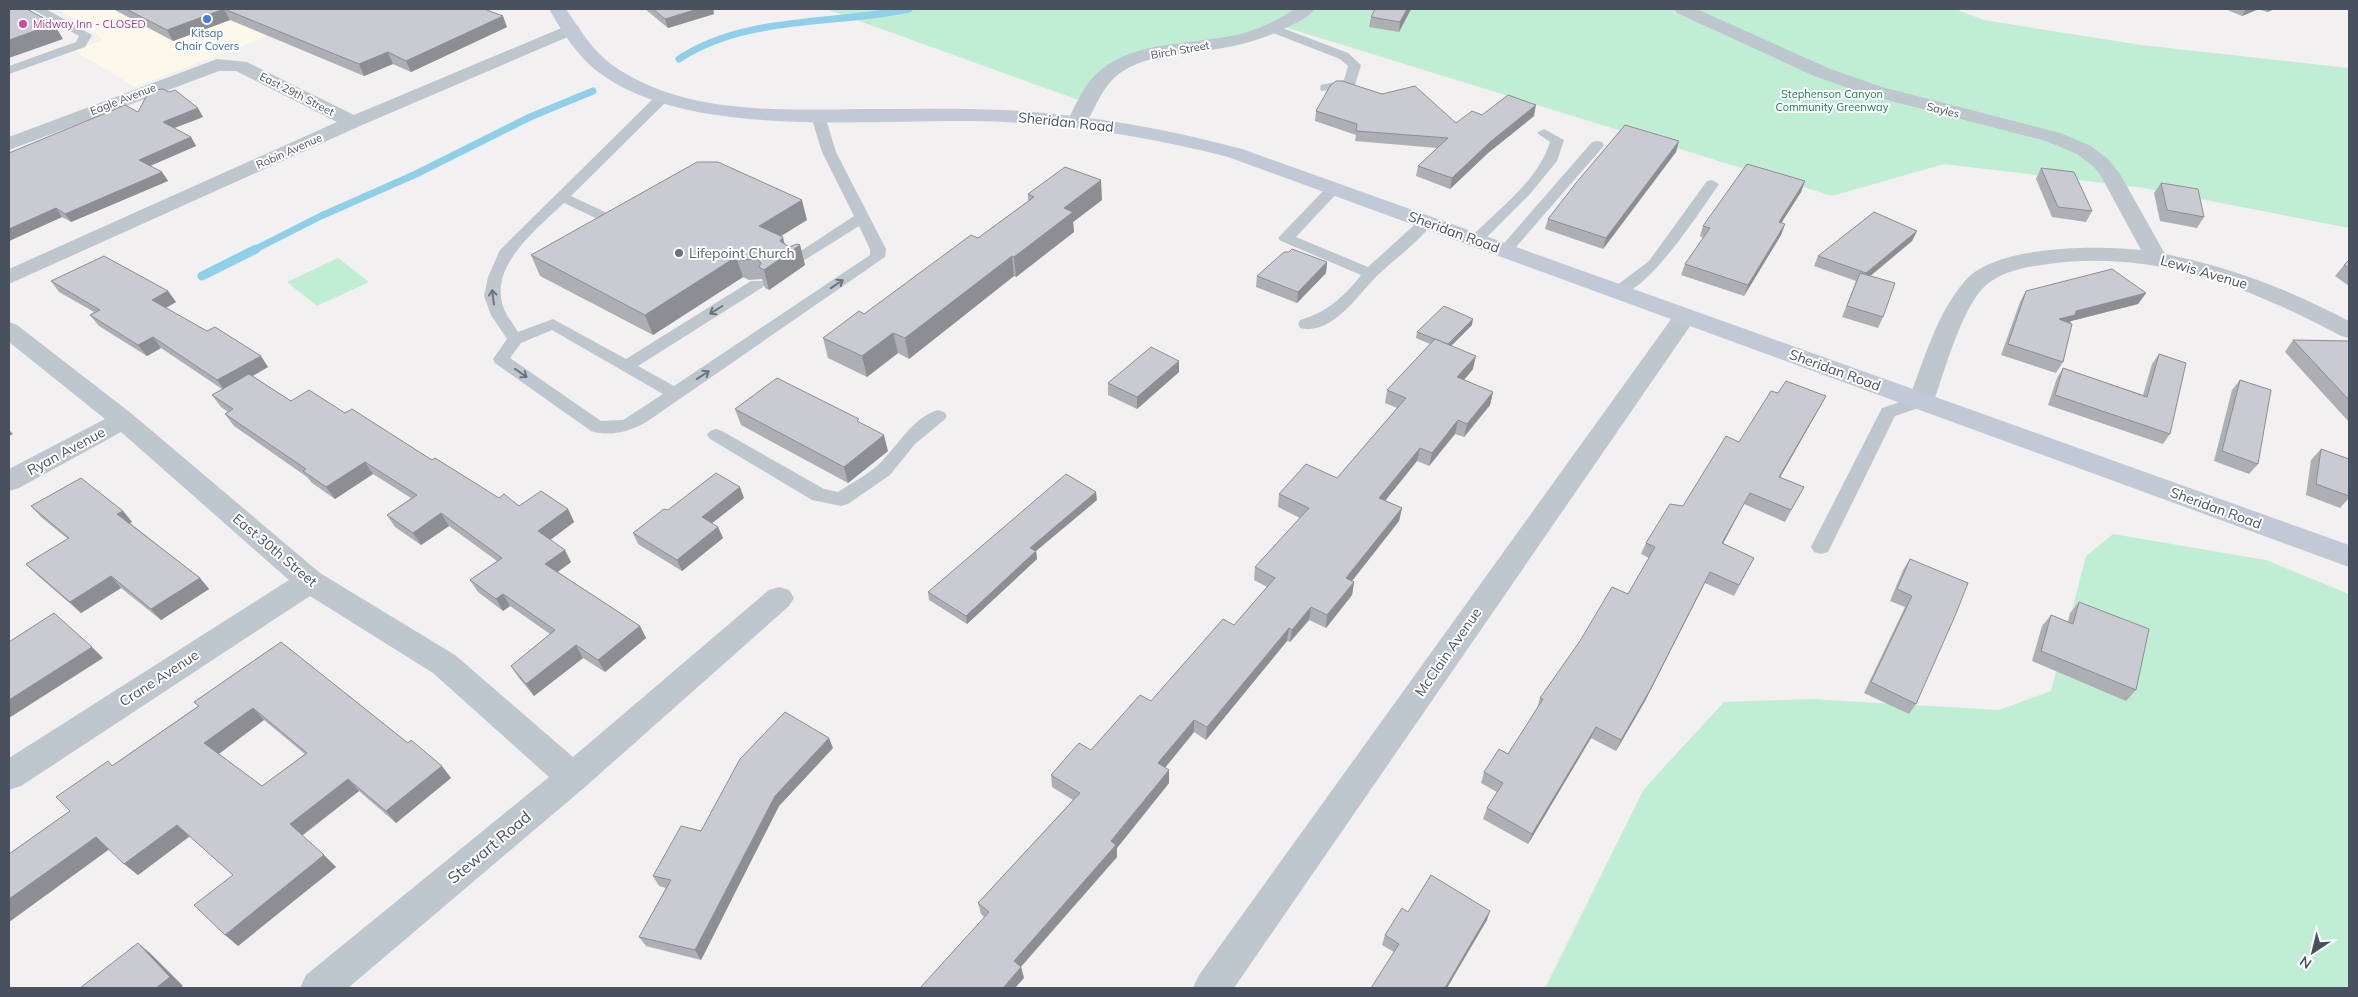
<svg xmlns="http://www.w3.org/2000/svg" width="2358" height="997" font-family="Mulish,sans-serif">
<rect width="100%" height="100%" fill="#f2f0f0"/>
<polygon fill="#fcf8ea" points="58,9 338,9 135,87 75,51 103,39"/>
<g fill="#c0eed5">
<polygon points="826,9 1955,9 1984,20 2141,45 2349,68 2349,228 2144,188 1944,164 1832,196 1278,25 1258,34 1149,54 1112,70 1087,103"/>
<polygon points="338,258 369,282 317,306 287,282"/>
<polygon points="2113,534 2266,560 2349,594 2349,988 1545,988 1644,789 1724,702 1811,699 1999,710 2051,691 2086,556"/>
</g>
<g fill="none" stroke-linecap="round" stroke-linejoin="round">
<g stroke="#8ecfea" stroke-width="7">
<path d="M679 59C746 15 833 25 909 9"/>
<polyline points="254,250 321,216 416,174 530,117 593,91"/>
</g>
<polyline stroke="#8ecfea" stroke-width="9" points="202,276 256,249"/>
<g fill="#bec6ce" fill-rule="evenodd">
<polygon points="32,9 46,9 92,35 85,47 9,74 9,66 76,42 79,36"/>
<polygon points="1272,24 1348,53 1361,65 1355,85 1344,89 1321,91 1320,88 1321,85 1344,80 1348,66 1340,59 1268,31 1266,28 1268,25"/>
<path d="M664 92 669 93 671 96 669 99 571 196 620 219 622 222 620 225H610L564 203C540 226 496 260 501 297 502 310 511 321 518 332L553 319 626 359 751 281H763L765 284 763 287 638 366 674 386 870 255V249L859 226 800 263 795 265 787 260 854 216 822 152 811 116 818 112 825 116 836 152 886 249 885 257 645 423C627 432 610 437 591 431L495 363 493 359 507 339 491 315 484 296 488 277 500 250 659 93ZM552 330 663 394 623 420 601 421 510 358 521 343Z"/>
<path d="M1544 129 1564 140 1557 161 1530 194 1481 243H1471L1468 240 1471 237C1498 209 1539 180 1550 142L1537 133Z"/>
<polygon points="1597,141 1602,142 1604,145 1602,148 1510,254 1500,254 1497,251 1500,248 1592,142"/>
<path d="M1712 180 1719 184C1703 207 1642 303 1612 295L1610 292 1612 289 1649 261 1707 181Z"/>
<path d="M1334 184 1341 188 1339 191 1296 237 1368 267 1421 219 1426 218 1433 222C1421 240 1396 258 1380 273 1360 291 1334 336 1300 328L1298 324 1300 320C1326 313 1345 296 1361 275L1281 241 1278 238 1329 185Z"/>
<polygon points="1921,395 1927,397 1930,401 1927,405 1895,416 1828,552 1821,554 1814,552 1811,547 1882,408"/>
<path d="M938 410 944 412 947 416 944 420 915 444 890 475 848 504 841 506 812 500 710 439 707 435 710 431 716 429 722 431 824 489 838 492C851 483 866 476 878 465 897 448 911 418 938 410Z"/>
</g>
<g fill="#bec6ce" fill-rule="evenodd">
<path d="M1295 9H1315C1309 17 1298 22 1290 26 1267 38 1242 45 1217 49 1185 54 1147 54 1120 73 1101 87 1097 107 1084 126L1077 128 1070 126 1067 122C1075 106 1082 89 1094 76 1129 41 1186 45 1231 36 1254 32 1276 21 1295 9Z"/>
<path d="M1674 9H1697L1828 68 1882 87 2060 133 2091 146 2108 159 2120 174 2165 254C2231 267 2290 290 2349 321V338L2341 336C2250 287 2153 249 2048 264 2026 267 2001 271 1984 287 1961 310 1945 370 1934 401L1930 407 1921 409 1912 407 1908 401C1924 361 1936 314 1965 281 1995 245 2097 245 2141 250L2101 176 2094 167 2077 154 2046 141 1868 95 1814 76 1677 13Z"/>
<polygon points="571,24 577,25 580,29 577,33 360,126 9,284 9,269 337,122 236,71 219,71 9,150 9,137 217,59 247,62 354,115"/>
<polygon points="1685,309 1693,311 1697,316 1234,988 1193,988 1199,975 1677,311"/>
<polygon points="9,322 17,325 132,414 320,573 455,655 573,757 769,590 779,587 789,590 794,598 789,606 585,787 348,988 300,988 306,975 549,777 433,673 310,596 21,786 9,790 9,758 289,580 121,432 19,488 9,491 9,469 105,419 9,342"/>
</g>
<path fill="#c1c9d6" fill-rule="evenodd" d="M549 9H566C579 28 592 50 611 64 681 115 777 110 860 109 908 109 956 108 1004 110 1085 114 1164 128 1242 149L2349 545V567L1228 157C1155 138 1080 126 1004 122 889 116 690 144 597 71 577 56 561 30 549 9Z"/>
</g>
<g fill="#aeafb5" fill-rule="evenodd">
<polygon points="113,9 484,9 507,27 411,72 393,64 364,76 230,20 173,41"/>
<polygon points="645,9 713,9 714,14 668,28"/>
<polygon points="1411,9 1399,32 1369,27 1371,17"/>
<polygon points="2225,9 2275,9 2267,12 2258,9 2242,16"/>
<polygon points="169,92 203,117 174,128 191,137 196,146 150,166 162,172 168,181 71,222 62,217 9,241 9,153 138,112"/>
<polygon points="1316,111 1456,123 1482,115 1534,116 1488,153 1450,189 1416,176 1418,166 1437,148 1355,141 1356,135 1315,121"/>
<polygon points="1679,141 1676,152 1603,249 1545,229 1548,219"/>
<polygon points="2041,168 2092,211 2086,222 2052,217 2036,179"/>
<polygon points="1805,181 1801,192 1781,223 1785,224 1781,235 1744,296 1681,275 1685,264 1703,238 1700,236 1703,226"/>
<polygon points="2161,183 2204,217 2197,228 2160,221 2154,193"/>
<polygon points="1028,194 1102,200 1073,222 1074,232 1016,277 1014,276 909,359 898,353 867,377 828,358 823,338 864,314 978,238 1028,201"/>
<polygon points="807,220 780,236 784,244 789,247 800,245 805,265 769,290 765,288 762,279 749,280 743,277 653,335 540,276 531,255"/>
<polygon points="1917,231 1912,241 1870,276 1883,317 1878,328 1842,317 1856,281 1814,266 1818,256"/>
<polygon points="2349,260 2349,286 2335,276 2344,265"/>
<polygon points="1327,262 1326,273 1297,303 1256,287 1257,276"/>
<polygon points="51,281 168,291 176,302 166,308 268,367 253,376 291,401 345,413 432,460 499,498 519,506 568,509 574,522 550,540 571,562 558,572 640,626 646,638 605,672 583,658 534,696 519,678 511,666 550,634 510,606 503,611 478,592 470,580 497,561 449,526 421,545 395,527 387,515 411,498 373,474 335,499 312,483 307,477 234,426 225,414 228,412 221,407 212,395 222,389 161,348 147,356 99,326 90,315 94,312 59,292"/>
<polygon points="2026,291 2146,293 2138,304 2071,321 2070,323 2063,362 2056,373 2001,355 2020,302"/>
<polygon points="1472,325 1451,346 1473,369 1464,380 1493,392 1490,405 1464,437 1455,434 1429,466 1417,461 1385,500 1402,508 1399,521 1352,581 1354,582 1352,595 1326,628 1309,620 1290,642 1287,641 1206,740 1194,732 1165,768 1169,770 1169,783 1117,848 1117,857 1021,967 1024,978 984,917 981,914 978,903 1073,800 1052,787 1051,775 1091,750 1151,701 1234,625 1267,587 1254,580 1255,567 1300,518 1278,507 1279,494 1337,478 1397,408 1385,403 1387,390 1430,344 1416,338 1417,332"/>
<polygon points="2293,340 2349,341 2349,422 2285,352"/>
<polygon points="2159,354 2170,434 2163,444 2048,405 2057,378 2063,368 2143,395 2152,364"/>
<polygon points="1179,372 1137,409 1108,395 1108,383"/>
<polygon points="2240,380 2258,464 2249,474 2214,461 2232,390"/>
<polygon points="1778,393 1826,396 1820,407 1780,477 1804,487 1785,522 1744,504 1723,544 1754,558 1734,596 1705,583 1645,701 1616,751 1591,738 1528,844 1483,819 1487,808 1497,792 1481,783 1484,772 1508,754 1537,709 1540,698 1628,594 1649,558 1641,554 1646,543 1683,506 1739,442"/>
<polygon points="735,409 860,423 888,451 848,483 741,425"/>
<polygon points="2321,449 2349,459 2349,498 2340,508 2306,495 2311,460"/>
<polygon points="744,498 712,523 718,527 723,538 682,571 638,544 633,533 668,510"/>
<polygon points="1097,500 1036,551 1037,559 967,624 929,600 928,592"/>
<polygon points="31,506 123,511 132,522 130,523 200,578 209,589 161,620 121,588 81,613 37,575 26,564 68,539 41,517"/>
<polygon points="1910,559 1916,704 1909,714 1864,693 1905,607 1890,601 1903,570"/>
<polygon points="2079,602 2136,690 2126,701 2032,661 2042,626 2051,615 2068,622 2070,613"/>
<path d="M281 642 451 778 396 823 359 791 302 836 336 867 238 946 233 875 190 836 138 875 109 849 9 922V854L70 811 113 765 198 706 194 702ZM264 720 305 754 262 786 219 754Z"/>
<polygon points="833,748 779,806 701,960 646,946 639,937 666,888 659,886 653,876 701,831"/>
<polygon points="1408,912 1487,920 1394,952 1382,945 1385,935"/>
</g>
<g fill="#8d8e93">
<polygon points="224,9 230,20 173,41 167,30"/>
<polygon points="698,9 713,9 714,14 668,28 665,19"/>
<polygon points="1407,9 1411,9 1399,32 1400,22"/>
<polygon points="2246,9 2259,9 2242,16"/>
<polygon points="2268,9 2275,9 2267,12"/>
<polygon points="503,16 507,27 411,72 406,61"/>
<polygon points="54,24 63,39 9,58 9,40"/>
<polygon points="388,52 393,64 364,76 359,64"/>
<polygon points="1536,105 1534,116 1488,153 1450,189 1452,178 1490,142"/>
<polygon points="198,108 203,117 169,130 163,122"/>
<polygon points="191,137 196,146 145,168 139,160"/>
<polygon points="1679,141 1676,152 1603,249 1606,238"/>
<polygon points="162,172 168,181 71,222 65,214"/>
<polygon points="1101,180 1102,200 1073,222 1074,232 1016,277 1014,257 1064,208"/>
<polygon points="1805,181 1801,192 1775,233 1779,222"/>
<polygon points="802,200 807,220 765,246 759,226"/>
<polygon points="56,208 62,217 9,241 9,229"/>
<polygon points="1785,224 1781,235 1744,296 1748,285"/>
<polygon points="1917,231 1912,241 1862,283 1866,273"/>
<polygon points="783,237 787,254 800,245 805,265 769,290 764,270"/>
<polygon points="1012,256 1014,276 909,359 905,338"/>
<polygon points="736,257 743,277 653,335 645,315"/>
<polygon points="1327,262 1326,273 1297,303 1298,292"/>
<polygon points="168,291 176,302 160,311 152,300"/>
<polygon points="2146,293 2138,304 2071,321 2068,326 2059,319 2076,311"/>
<polygon points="1473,319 1472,325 1447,350 1448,345"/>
<polygon points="893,333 898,353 867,377 862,356"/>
<polygon points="153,337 161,348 147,356 138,345"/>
<polygon points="261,356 268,367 225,391 217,380"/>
<polygon points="1476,356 1473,369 1455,391 1457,377"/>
<polygon points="1179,361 1179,372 1137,409 1137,397"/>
<polygon points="1493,392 1490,405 1464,437 1467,424"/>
<polygon points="1826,396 1820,407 1774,488 1779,477"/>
<polygon points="1458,420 1455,434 1429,466 1432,453"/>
<polygon points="9,430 13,434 9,436"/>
<polygon points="884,435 888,451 848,483 844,467"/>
<polygon points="1420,448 1417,461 1377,511 1379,498"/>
<polygon points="365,462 373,474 335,499 326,487"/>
<polygon points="740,487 744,498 706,528 702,517"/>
<polygon points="1096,492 1097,500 1036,551 1037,559 967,624 966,616 1030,548"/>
<polygon points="1750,493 1744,504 1717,554 1722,543"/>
<polygon points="1402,508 1399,521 1344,591 1346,578"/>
<polygon points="568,509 574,522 545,544 538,531"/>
<polygon points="123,511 132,522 127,525 117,514"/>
<polygon points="441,513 449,526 421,545 413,533"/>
<polygon points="718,527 723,538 682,571 677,560"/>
<polygon points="565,550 571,562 552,576 545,564"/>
<polygon points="1710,572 1645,701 1616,751 1621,740"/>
<polygon points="111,576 121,588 81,613 70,602"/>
<polygon points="200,578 209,589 161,620 151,609"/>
<polygon points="1354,582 1352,595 1326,628 1327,615"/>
<polygon points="503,594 510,606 503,611 496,599"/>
<polygon points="1311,607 1309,620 1290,642 1292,630"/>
<polygon points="640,626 646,638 605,672 598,660"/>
<polygon points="1289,628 1287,641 1206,740 1207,727"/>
<polygon points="576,645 583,658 534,696 526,684"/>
<polygon points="92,647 103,658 9,718 9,700"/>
<polygon points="253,708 264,720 217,755 204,743"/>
<polygon points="1194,720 1194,732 1158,776 1158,763"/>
<polygon points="1596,727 1591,738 1528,844 1532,834"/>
<polygon points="829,738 833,748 779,806 701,960 695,950 775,796"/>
<polygon points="442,766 451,778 396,823 386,811"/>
<polygon points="1169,770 1169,783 1117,848 1117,857 1016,972 1014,961"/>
<polygon points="348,779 359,791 301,836 290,824"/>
<polygon points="177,825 190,836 138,875 124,864"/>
<polygon points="96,837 111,848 9,922 9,899"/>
<polygon points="324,855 336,867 238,946 225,935"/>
<polygon points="1490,911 1487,920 1447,988 1445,988"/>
<polygon points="138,943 150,953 183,986 180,988 156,988"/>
<polygon points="1021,967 1024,978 1015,988 1003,988"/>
</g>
<g fill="#cacbd2" stroke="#8d8e93" fill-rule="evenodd">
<polygon points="9,9 27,9 54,24 9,40"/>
<polygon points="126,9 224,9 167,30"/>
<polygon points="224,9 484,9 503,16 406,61 388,52 359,64"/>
<polygon points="653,9 698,9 665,19"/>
<polygon points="1375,9 1407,9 1400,22 1371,17"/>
<polygon points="1336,81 1342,81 1382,94 1415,86 1456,123 1472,111 1482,115 1508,95 1536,105 1490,142 1452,178 1418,166 1448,138 1356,131 1357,124 1316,111 1330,86"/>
<polygon points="163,89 169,92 175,90 198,108 163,122 191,137 139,160 162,172 65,214 56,208 9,229 9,153 125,105 138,112 148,93 154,90"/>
<polygon points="1625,125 1679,141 1606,238 1548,219 1576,183"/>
<polygon points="697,162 718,162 802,200 759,226 783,237 780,241 789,247 797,244 800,245 764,270 759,267 761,263 757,259 743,260 736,257 645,315 531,255"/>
<polygon points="1747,164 1805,181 1779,222 1785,224 1748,285 1685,264 1710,228 1703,226"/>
<polygon points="1065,167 1101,180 1064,208 1073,212 1014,257 1012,256 905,338 893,333 862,356 823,338 859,311 864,314 971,235 978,238 1034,197 1028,194"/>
<polygon points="2041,168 2074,172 2092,211 2058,207"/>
<polygon points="2161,183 2198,189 2204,217 2167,210"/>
<polygon points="1874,212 1917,231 1866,273 1818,256"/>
<polygon points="1292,249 1327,262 1298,292 1257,276 1284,252 1289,252"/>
<polygon points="104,256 168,291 152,300 207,331 215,327 261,356 217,380 153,337 138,345 90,315 100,310 51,281"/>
<polygon points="2349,260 2349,268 2344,265"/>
<polygon points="2112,269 2146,293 2076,311 2075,315 2059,319 2072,324 2063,362 2008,344 2026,291"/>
<polygon points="1860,273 1895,283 1883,317 1847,306"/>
<polygon points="1444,306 1473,319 1448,344 1417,332"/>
<polygon points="1435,339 1476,356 1457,377 1493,392 1467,424 1458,420 1432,453 1420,448 1379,498 1402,508 1346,578 1354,582 1327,615 1311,607 1292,630 1289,628 1207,727 1194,720 1158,763 1169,770 1111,841 1116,845 1014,961 1021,967 1003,988 920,988 989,912 978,903 1080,793 1051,775 1079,743 1091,750 1140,695 1151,701 1223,619 1234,625 1275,578 1255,567 1309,508 1279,494 1306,464 1337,478 1406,398 1387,390"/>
<polygon points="2293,340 2349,341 2349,400"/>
<polygon points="1151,347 1179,361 1137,397 1108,383"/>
<polygon points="2159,354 2186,363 2170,434 2055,395 2063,368 2147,397"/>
<polygon points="249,374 291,401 309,390 345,413 352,409 432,460 435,458 499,498 504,494 519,506 541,491 568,509 538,531 565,550 545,564 640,626 598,660 576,645 526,684 511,666 555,630 503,594 496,599 470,580 502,558 441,513 413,533 387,515 417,495 365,462 326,487 303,471 306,469 225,414 233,409 212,395"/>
<polygon points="777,378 859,419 857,421 884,435 844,467 735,409"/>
<polygon points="2240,380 2271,390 2258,464 2222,451"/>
<polygon points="1786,381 1826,396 1779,477 1804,487 1791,510 1750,493 1722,543 1754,558 1739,585 1710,572 1650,690 1621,740 1596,727 1532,834 1487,808 1503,783 1484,772 1499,749 1508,754 1543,699 1540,698 1580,641 1612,587 1628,594 1655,547 1646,543 1670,504 1683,506 1726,436 1739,442 1771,391 1778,393"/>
<polygon points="2321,449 2349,459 2349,496 2316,484"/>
<polygon points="716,473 740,487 702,517 718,527 677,560 633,533 664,509 668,510"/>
<polygon points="1066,474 1096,492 1030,548 1036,551 966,616 928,592"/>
<polygon points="81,478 123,511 117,514 200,578 151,609 111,576 70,602 26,564 69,538 31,506"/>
<polygon points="1910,559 1968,583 1955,616 1916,704 1871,682 1912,596 1897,589"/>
<polygon points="2079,602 2149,629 2136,690 2041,651 2051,615 2073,624"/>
<polygon points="54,613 92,647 9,700 9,642"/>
<path d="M281 642 408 743 411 740 442 766 386 811 348 779 290 824 324 855 225 935 194 905 233 875 177 825 124 864 96 837 9 899V854L70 811 56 797 108 761 112 766 199 706 194 702ZM253 708 307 753 262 786 204 743Z"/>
<polygon points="785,712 829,738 775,796 695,950 639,937 671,880 653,876 681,826 701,831 740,759"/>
<polygon points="1431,875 1490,911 1445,988 1371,988 1399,944 1385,935 1402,908 1408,912"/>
<polygon points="138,943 170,977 156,988 80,988"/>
</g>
<defs><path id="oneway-shaft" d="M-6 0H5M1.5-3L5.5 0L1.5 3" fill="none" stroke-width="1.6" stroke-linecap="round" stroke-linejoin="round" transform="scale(1.25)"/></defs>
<g stroke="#6b747f">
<use href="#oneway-shaft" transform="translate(837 284) rotate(-34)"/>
<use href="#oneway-shaft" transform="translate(493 297) rotate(-97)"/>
<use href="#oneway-shaft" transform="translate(716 310) rotate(148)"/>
<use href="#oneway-shaft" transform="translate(521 373) rotate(35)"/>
<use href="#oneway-shaft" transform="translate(703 375) rotate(-34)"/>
</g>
<circle fill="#3f7fe0" stroke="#fff" stroke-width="2" cx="207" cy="19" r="5"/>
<circle fill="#d1479c" stroke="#fff" stroke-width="2" cx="23" cy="24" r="5"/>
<circle fill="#6b7280" stroke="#fff" stroke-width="2" cx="679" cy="253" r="5"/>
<g text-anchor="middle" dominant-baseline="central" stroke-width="4" stroke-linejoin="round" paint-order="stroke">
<g font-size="11" fill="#b23c85" stroke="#fff" text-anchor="start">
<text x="33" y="24">Midway Inn - CLOSED</text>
</g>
<g font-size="11" fill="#366cbe" stroke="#fff">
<text x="207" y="33">Kitsap<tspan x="207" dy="13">Chair Covers</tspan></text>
</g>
<g font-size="11" fill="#48515d" stroke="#fff">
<text transform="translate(1180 50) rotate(-10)">Birch Street</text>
<text transform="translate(297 94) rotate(27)">East 29th Street</text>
<text transform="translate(123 99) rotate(-21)">Eagle Avenue</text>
<text transform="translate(1943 110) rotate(14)">Sayles</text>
<text transform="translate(289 151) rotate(-24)">Robin Avenue</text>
</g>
<g font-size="11" fill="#1a7d53" stroke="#fff">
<text x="1832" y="94">Stephenson Canyon<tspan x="1832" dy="13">Community Greenway</tspan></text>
</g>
<g font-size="14" fill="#48515d" stroke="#fff">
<text transform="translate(1066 122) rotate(6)">Sheridan Road</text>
<text transform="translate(1454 232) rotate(20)">Sheridan Road</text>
<text transform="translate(2204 272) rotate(16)">Lewis Avenue</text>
<text transform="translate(1835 370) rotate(20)">Sheridan Road</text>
<text transform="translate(66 451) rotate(-28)">Ryan Avenue</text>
<text transform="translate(2216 508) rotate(20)">Sheridan Road</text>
<text transform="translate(275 550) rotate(40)">East 30th Street</text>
<text transform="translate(1448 652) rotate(-55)">McClain Avenue</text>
<text transform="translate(159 678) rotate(-33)">Crane Avenue</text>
</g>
<g font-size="14" fill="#5b616d" stroke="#fff" text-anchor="start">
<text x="689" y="253">Lifepoint Church</text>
</g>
<g font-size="16" fill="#48515d" stroke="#fff">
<text transform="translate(489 847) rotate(-40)">Stewart Road</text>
</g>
</g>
<rect width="2358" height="997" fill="none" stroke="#48515d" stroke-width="20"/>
<g transform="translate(2313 952) rotate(215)" stroke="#ffffff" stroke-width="4" paint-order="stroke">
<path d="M0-4L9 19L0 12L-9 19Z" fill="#48515d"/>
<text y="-8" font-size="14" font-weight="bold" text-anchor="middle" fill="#48515d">N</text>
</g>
</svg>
